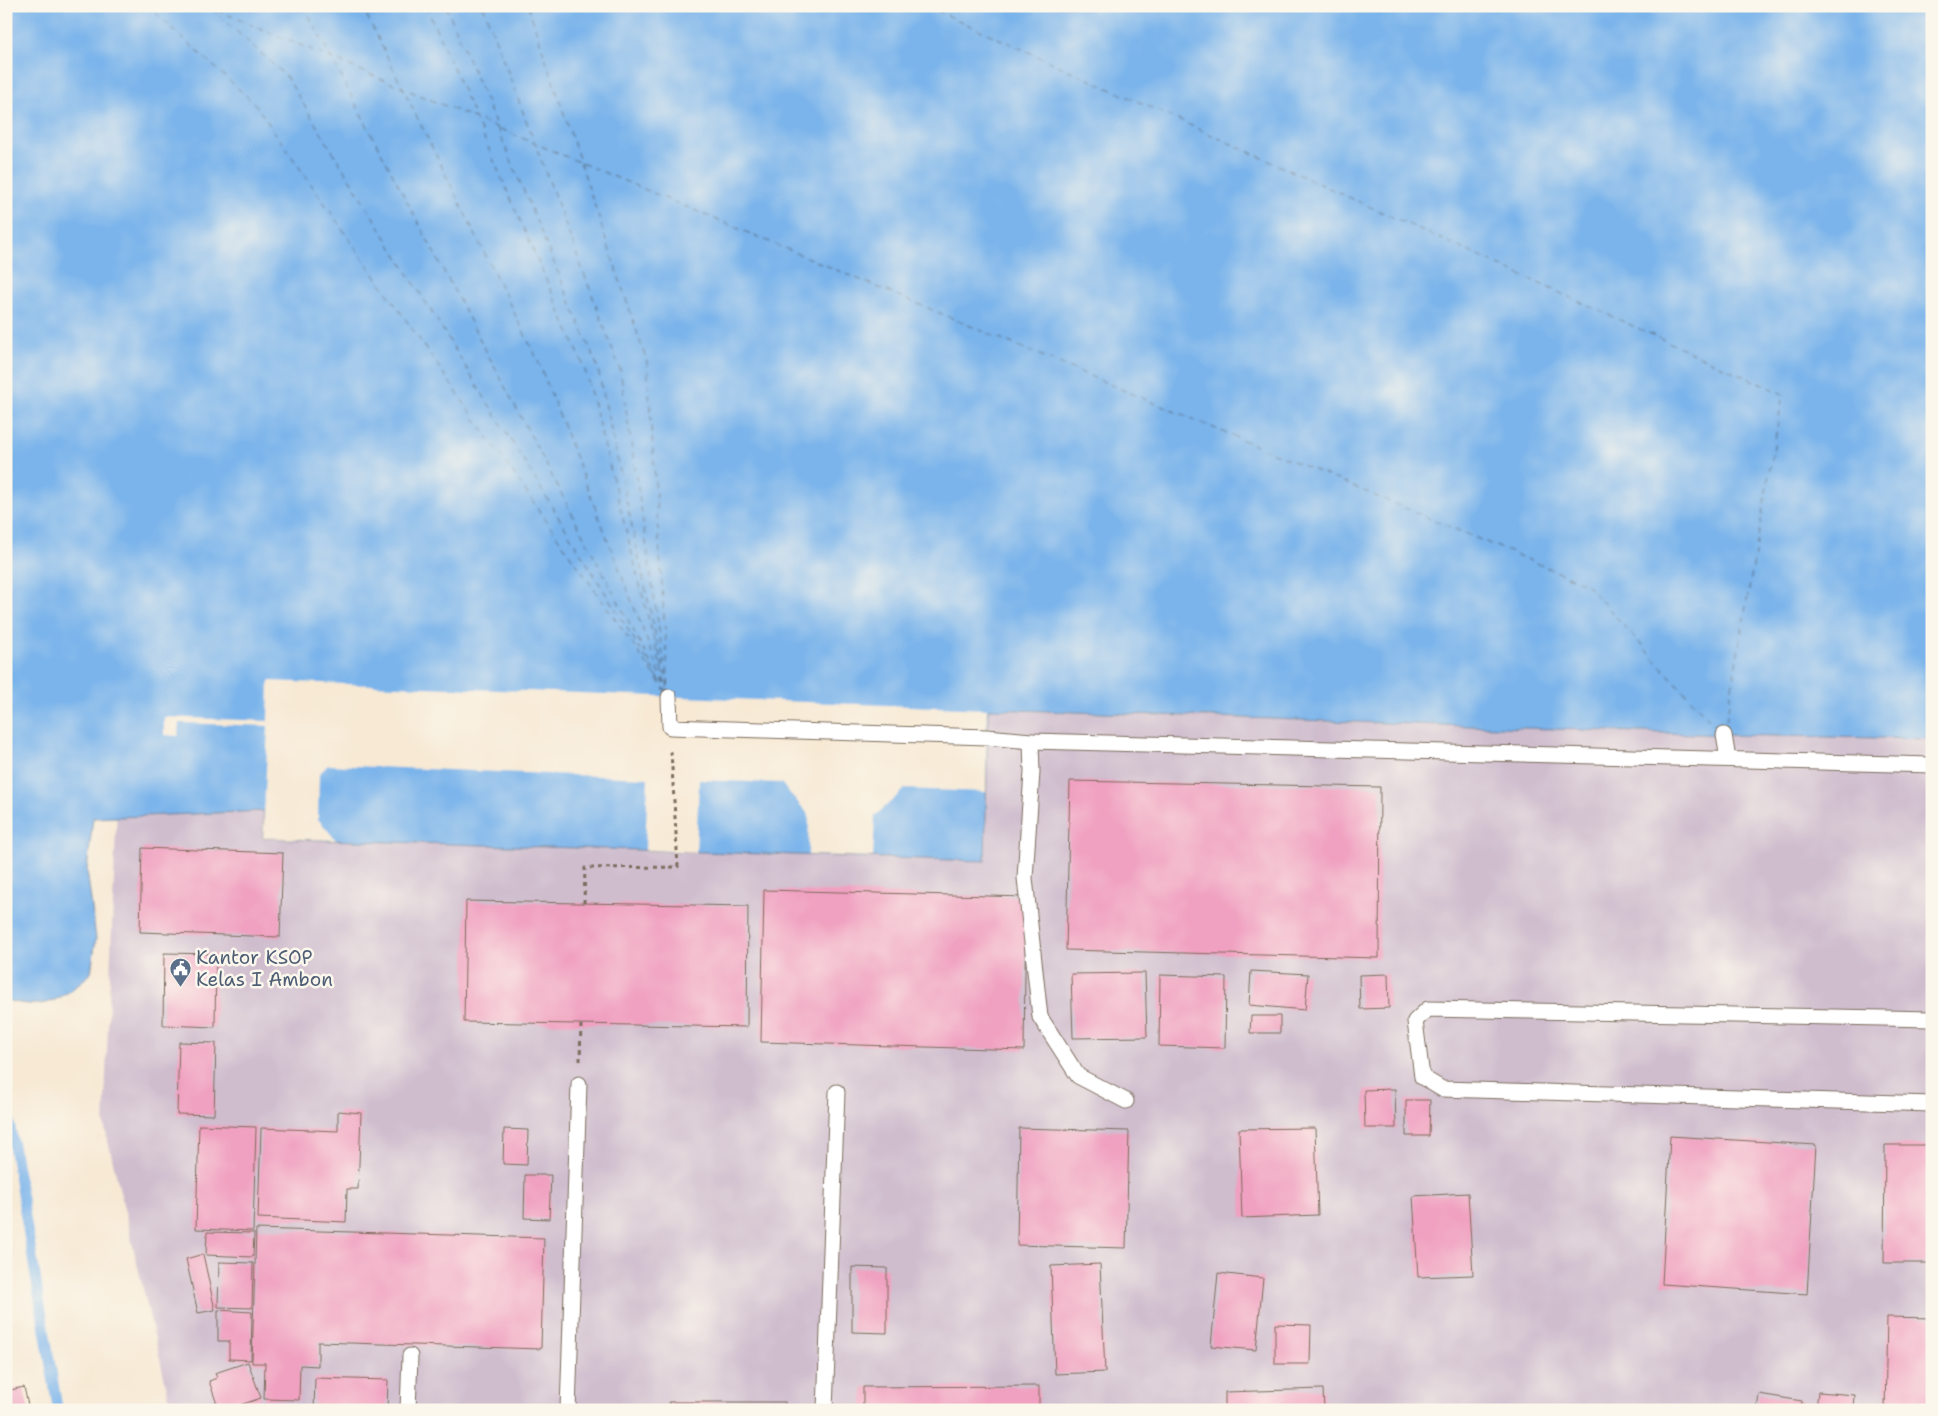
<svg xmlns="http://www.w3.org/2000/svg" width="1938" height="1416" font-family="'Shantell Sans',sans-serif">
<rect width="100%" height="100%" fill="#fbf7ec"/>
<filter id="ink" filterUnits="userSpaceOnUse"><feTurbulence type="fractalNoise" baseFrequency=".02" numOctaves="2"/><feDisplacementMap in="SourceGraphic" scale="10" xChannelSelector="R" yChannelSelector="G"/><feConvolveMatrix kernelMatrix="1 2 1 2 8 2 1 2 1" color-interpolation-filters="sRGB"/></filter>
<filter id="wash" filterUnits="userSpaceOnUse"><feTurbulence type="fractalNoise" baseFrequency=".0096" numOctaves="4" result="noise"/><feDisplacementMap in="SourceGraphic" scale="20" xChannelSelector="R" yChannelSelector="G"/><feGaussianBlur stdDeviation="1.12" result="paint"/><feColorMatrix in="noise" values="0 0 0 0 0 0 0 0 0 0 0 0 0 0 0 0 0 1.4 0 .05"/><feComposite in="paint" operator="in"/></filter>
<g filter="url(#wash)">
<rect width="100%" height="100%" fill="#f7e9d4"/>
<polygon fill="#cfbdce" points="122,680 1724,735 1932,739 1932,1410 172,1410 104,1124"/>
<path fill="#7ab4eb" stroke="#5a6f84" d="M6 6H1932V739L1724 735 988 709 985 861 263 838 264 811 93 818 87 870 96 938 91 973C61 1000 47 1011 6 1000Z"/>
<polygon fill="#f7e9d4" points="269,681 987,709 986,792 905,789 875,816 873,857 808,855 809,815 781,783 699,780 696,852 645,850 648,778 328,765 319,774 318,819 336,840 263,838 268,726 179,723 178,736 164,735 164,717 268,721"/>
<g fill="none" stroke-linecap="round" stroke-linejoin="round">
<polyline stroke="#7ab4eb" stroke-width="10" points="6,1101 58,1410"/>
<g stroke="#515a66" stroke-width="1" stroke-dasharray="6 5" stroke-linecap="butt">
<polyline points="148,6 255,104 666,692"/>
<polyline points="207,6 1586,584 1718,729"/>
<polyline points="304,6 666,692"/>
<polyline points="362,6 538,361 666,689"/>
<polyline points="426,6 584,366 667,691"/>
<polyline points="446,6 597,365 664,674"/>
<polyline points="483,6 620,369 668,689"/>
<polyline points="528,6 647,362 669,691"/>
<polyline points="927,6 1783,394 1725,727"/>
<polyline points="212,9 286,76 661,683"/>
</g>
</g>
<g id="blocks">
<g fill="#f0a0c0">
<polygon points="1070,781 1380,787 1379,958 1066,950"/>
<polygon points="142,848 283,853 280,937 140,932"/>
<polygon points="764,890 1026,897 1024,1050 761,1042"/>
<polygon points="466,901 748,906 747,1027 464,1022"/>
<polygon points="164,953 216,954 215,1027 163,1025"/>
<polygon points="1251,971 1308,974 1305,1010 1249,1005"/>
<polygon points="1145,973 1147,1037 1073,1038 1071,974"/>
<polygon points="1388,974 1389,1008 1360,1009 1359,975"/>
<polygon points="1160,975 1226,977 1225,1048 1159,1046"/>
<polygon points="1251,1016 1280,1016 1280,1033 1250,1033"/>
<polygon points="179,1042 216,1043 214,1115 177,1114"/>
<polygon points="1395,1089 1396,1128 1365,1128 1364,1090"/>
<polygon points="1406,1100 1430,1100 1429,1136 1406,1136"/>
<polygon points="338,1111 361,1113 358,1189 347,1189 346,1222 258,1218 261,1128 338,1131"/>
<polygon points="199,1125 256,1127 253,1231 196,1229"/>
<polygon points="1019,1128 1129,1131 1126,1248 1017,1245"/>
<polygon points="1315,1128 1318,1215 1242,1218 1239,1129"/>
<polygon points="504,1129 528,1130 527,1165 503,1164"/>
<polygon points="1670,1136 1816,1145 1807,1294 1662,1284"/>
<polygon points="1885,1145 1932,1145 1932,1263 1884,1263"/>
<polygon points="525,1175 551,1175 549,1219 524,1218"/>
<polygon points="1468,1193 1473,1275 1418,1277 1413,1196"/>
<polygon points="256,1229 544,1238 541,1349 318,1342 318,1366 300,1365 299,1400 264,1399 265,1363 252,1363"/>
<polygon points="207,1232 254,1233 253,1257 206,1255"/>
<polygon points="203,1254 215,1310 198,1313 186,1259"/>
<polygon points="219,1262 253,1263 252,1308 218,1307"/>
<polygon points="1100,1264 1105,1372 1055,1374 1051,1266"/>
<polygon points="852,1267 887,1268 887,1333 852,1332"/>
<polygon points="1218,1273 1263,1278 1256,1350 1211,1346"/>
<polygon points="218,1310 252,1312 251,1360 229,1359 229,1341 218,1341"/>
<polygon points="1887,1317 1932,1318 1932,1410 1885,1410"/>
<polygon points="1275,1324 1311,1325 1310,1364 1275,1364"/>
<polygon points="248,1362 261,1398 225,1410 219,1410 209,1381 217,1378 215,1373"/>
<polygon points="315,1378 388,1380 387,1410 314,1410"/>
<polygon points="1039,1386 1039,1410 863,1410 863,1387"/>
<polygon points="24,1387 29,1410 6,1410 6,1391"/>
<polygon points="1323,1389 1324,1410 1225,1410 1225,1392"/>
<polygon points="1818,1392 1855,1395 1854,1410 1816,1410"/>
<polygon points="1759,1394 1802,1401 1801,1410 1757,1410"/>
<rect x="669" y="1402" width="116" height="8"/>
</g>
</g>
</g>
<g filter="url(#ink)">
<use href="#blocks" fill-opacity="0" stroke="#7d6d5e" stroke-width="1"/>
<g fill="none" stroke-linecap="round" stroke-linejoin="round">
<defs>
<g id="lane">
<polyline points="669,697 670,727 987,737 1031,741"/>
<polyline points="1724,735 1728,759"/>
<polyline points="1932,1019 1428,1009 1415,1021 1422,1077 1442,1089 1932,1104"/>
<polyline points="1126,1101 1078,1076 1040,1017 1025,878 1032,772 1031,741 1932,765"/>
<polyline points="408,1410 410,1356"/>
<polyline points="568,1410 579,1084"/>
<polyline points="825,1410 837,1092"/>
</g>
</defs>
<use href="#lane" stroke="#7d6d5e" stroke-width="17"/>
<g stroke="#7d6d5e" stroke-width="3" stroke-dasharray="4 4" stroke-linecap="butt">
<polyline points="584,903 585,868 678,867 671,751"/>
<polyline points="580,1061 581,1024"/>
</g>
<use href="#lane" stroke="#fff" stroke-width="15"/>
</g>
</g>
<defs>
<symbol id="civic-pin" viewBox="-11 -11 22 30"><path d="M0 17L-7.5 6A9.5 9.5 0 1 1 7.5 6Z" fill="#5c6f8a" stroke="#fbf7ec"/><path d="M-.6-6.5H3V-4.5H.6V-3L4-1V1h2V6H-6V1h2V-1L-.6-3ZM-1.2 2.5V6h2.4V2.5Z" fill="#fff"/></symbol>
</defs>
<g fill-rule="evenodd">
<use href="#civic-pin" x="168" y="956" width="25" height="34"/>
</g>
<g text-anchor="middle" dominant-baseline="central" stroke-width="5" stroke-linejoin="round" paint-order="stroke">
<g font-size="19" fill="#4e5e75" stroke="#fbf7ec" text-anchor="start">
<text x="196" y="957">Kantor KSOP<tspan x="196" dy="22">Kelas I Ambon</tspan></text>
</g>
</g>
<rect width="1938" height="1416" fill="none" stroke="#fbf7ec" stroke-width="25"/>
</svg>
